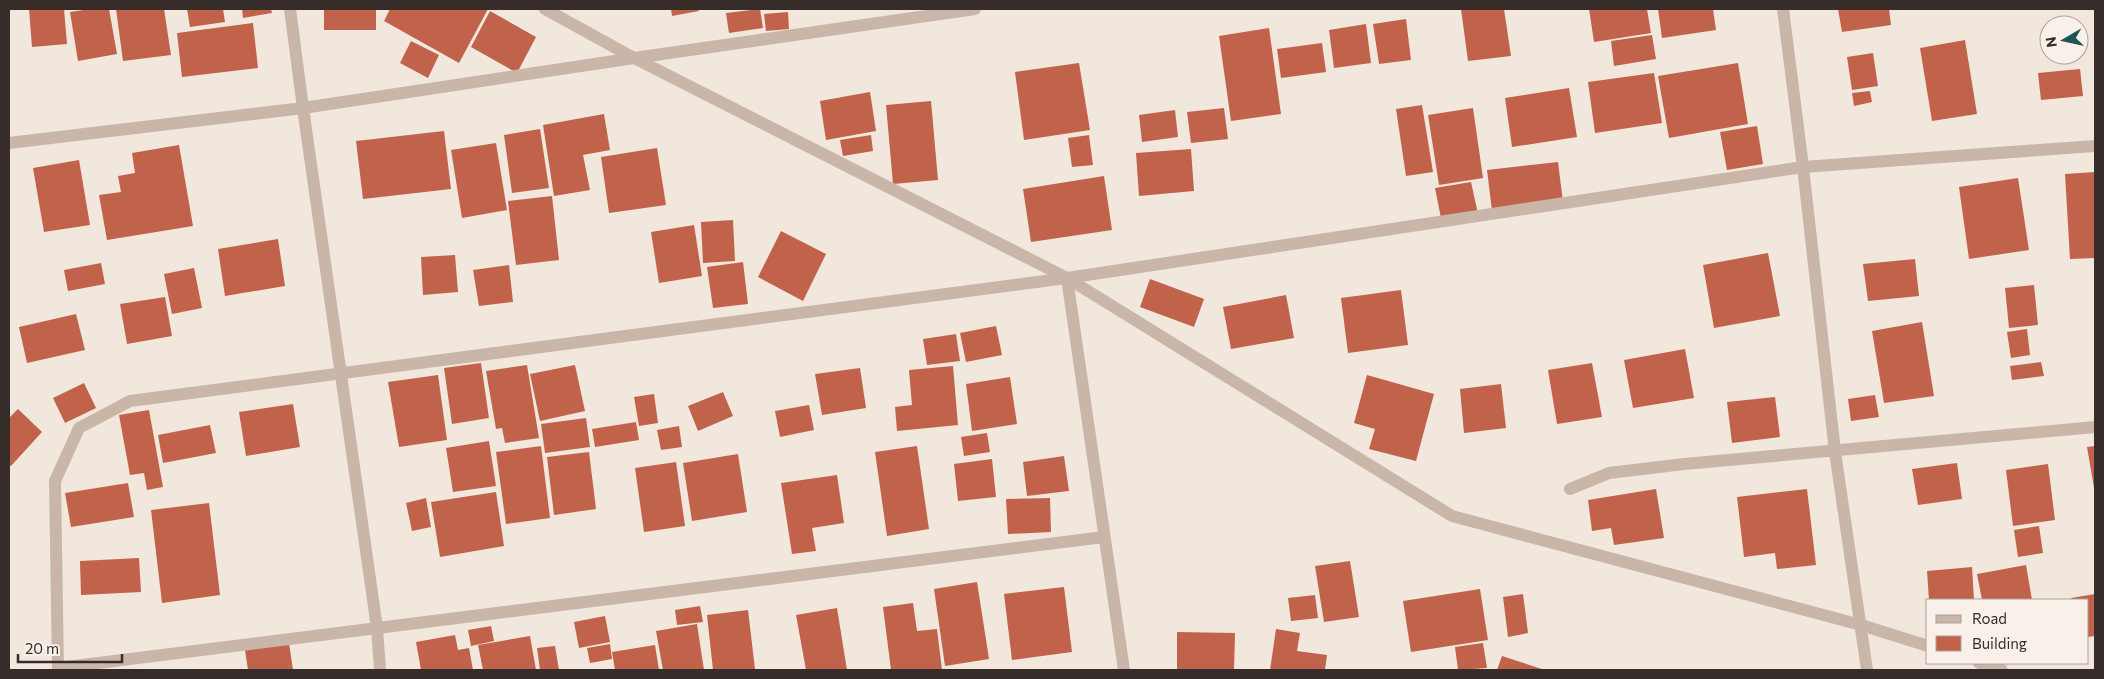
<svg xmlns="http://www.w3.org/2000/svg" width="2104" height="679" font-family="Commissioner,sans-serif">
<rect width="100%" height="100%" fill="#f1e7dd"/>
<g fill="#c1634b">
<polygon points="29,9 64,9 67,44 32,47"/>
<polygon points="90,9 109,9 117,54 78,61 70,12"/>
<polygon points="116,9 164,9 171,55 123,61"/>
<polygon points="187,9 223,9 225,22 190,27"/>
<polygon points="242,9 271,9 272,13 243,18"/>
<rect x="324" y="9" width="52" height="21"/>
<polygon points="390,9 488,9 459,63 384,21"/>
<polygon points="671,9 698,9 699,11 672,16"/>
<polygon points="760,9 763,28 729,33 726,13"/>
<polygon points="1461,9 1504,9 1511,56 1468,61"/>
<polygon points="1589,9 1647,9 1651,33 1594,42"/>
<polygon points="1658,9 1713,9 1716,30 1662,38"/>
<polygon points="1838,9 1889,9 1891,25 1842,32"/>
<polygon points="490,11 536,37 517,73 471,47"/>
<polygon points="788,12 789,29 766,31 764,14"/>
<polygon points="1406,19 1411,60 1379,64 1373,24"/>
<polygon points="253,23 258,68 182,77 177,33"/>
<polygon points="1366,24 1371,63 1334,68 1329,30"/>
<polygon points="1269,28 1281,114 1231,121 1219,36"/>
<polygon points="1652,35 1656,59 1614,66 1611,41"/>
<polygon points="1965,40 1977,114 1932,121 1920,48"/>
<polygon points="411,41 439,55 428,78 400,63"/>
<polygon points="1322,43 1326,72 1281,78 1277,49"/>
<polygon points="1873,53 1878,86 1852,90 1847,57"/>
<polygon points="1079,63 1090,130 1024,140 1015,72"/>
<polygon points="1738,63 1748,124 1669,138 1658,76"/>
<polygon points="2080,69 2083,96 2041,100 2038,73"/>
<polygon points="1654,73 1662,123 1595,133 1588,82"/>
<polygon points="1569,88 1577,137 1512,147 1505,98"/>
<polygon points="1870,91 1872,102 1854,106 1852,93"/>
<polygon points="870,92 876,131 826,140 820,101"/>
<polygon points="931,101 938,180 893,184 886,105"/>
<polygon points="1422,105 1433,172 1406,176 1396,109"/>
<polygon points="1224,108 1228,139 1191,143 1187,112"/>
<polygon points="1473,108 1483,178 1439,185 1428,115"/>
<polygon points="1175,110 1178,137 1142,142 1139,115"/>
<polygon points="604,114 610,150 583,155 590,190 554,196 543,125"/>
<polygon points="1757,126 1763,164 1727,170 1720,132"/>
<polygon points="540,129 549,188 512,193 504,135"/>
<polygon points="444,131 451,189 363,199 356,141"/>
<polygon points="871,135 873,151 843,156 840,140"/>
<polygon points="1089,135 1093,165 1072,167 1068,138"/>
<polygon points="496,143 507,210 462,218 451,150"/>
<polygon points="179,145 193,226 107,240 99,195 121,192 118,176 135,173 132,153"/>
<polygon points="657,148 666,205 609,213 601,157"/>
<polygon points="1191,149 1194,191 1139,196 1136,153"/>
<polygon points="79,160 90,225 44,232 33,168"/>
<polygon points="1558,162 1563,202 1492,211 1487,170"/>
<polygon points="2095,172 2095,258 2070,259 2065,174"/>
<polygon points="1104,176 1112,230 1031,242 1023,189"/>
<polygon points="2018,178 2029,250 1969,259 1959,187"/>
<polygon points="1471,182 1478,214 1441,218 1435,188"/>
<polygon points="552,196 559,260 516,265 508,201"/>
<polygon points="733,220 735,261 703,263 701,222"/>
<polygon points="694,225 702,276 659,283 651,232"/>
<polygon points="781,231 826,254 803,301 758,277"/>
<polygon points="278,239 285,286 225,296 218,249"/>
<polygon points="1768,253 1780,316 1714,328 1703,265"/>
<polygon points="455,255 458,292 423,295 421,257"/>
<polygon points="1915,259 1919,296 1868,301 1863,264"/>
<polygon points="743,262 748,304 713,308 707,267"/>
<polygon points="101,263 105,284 68,291 64,270"/>
<polygon points="509,265 513,302 479,306 473,270"/>
<polygon points="194,268 202,308 172,314 164,274"/>
<polygon points="1150,279 1204,299 1194,327 1140,307"/>
<polygon points="2034,285 2038,325 2009,328 2005,288"/>
<polygon points="1401,290 1408,345 1348,353 1341,298"/>
<polygon points="1286,295 1294,338 1231,349 1223,307"/>
<polygon points="165,297 172,336 127,344 120,304"/>
<polygon points="76,314 85,350 27,363 19,327"/>
<polygon points="1922,322 1934,396 1884,403 1872,331"/>
<polygon points="996,326 1002,355 966,362 960,333"/>
<polygon points="2027,329 2030,355 2011,358 2007,332"/>
<polygon points="956,334 960,361 927,365 923,339"/>
<polygon points="1685,349 1694,398 1633,408 1624,360"/>
<polygon points="2041,362 2044,376 2012,380 2010,366"/>
<polygon points="481,363 489,418 452,424 444,368"/>
<polygon points="1592,363 1602,417 1557,424 1548,370"/>
<polygon points="527,365 539,438 505,443 502,428 496,429 486,371"/>
<polygon points="575,365 585,411 540,421 530,374"/>
<polygon points="953,366 958,425 897,431 895,407 912,405 909,370"/>
<polygon points="860,368 866,408 822,415 815,374"/>
<polygon points="438,375 447,440 399,447 388,382"/>
<polygon points="1367,375 1434,394 1416,461 1369,449 1375,429 1354,423"/>
<polygon points="1010,377 1017,424 972,431 966,384"/>
<polygon points="84,383 96,408 65,423 53,398"/>
<polygon points="1501,384 1506,428 1464,433 1460,389"/>
<polygon points="723,392 733,416 698,431 688,406"/>
<polygon points="654,394 658,423 639,426 634,397"/>
<polygon points="1875,395 1879,417 1851,421 1848,399"/>
<polygon points="1775,397 1780,437 1732,443 1727,402"/>
<polygon points="293,404 300,447 246,456 239,412"/>
<polygon points="809,405 814,430 780,437 775,411"/>
<polygon points="18,409 42,432 11,466 9,465 9,418"/>
<polygon points="149,410 163,487 147,490 144,473 130,475 119,415"/>
<polygon points="586,418 590,447 545,453 541,424"/>
<polygon points="636,422 639,440 595,447 592,429"/>
<polygon points="210,425 216,453 163,463 158,435"/>
<polygon points="679,426 682,447 661,450 657,430"/>
<polygon points="987,433 990,452 964,456 961,437"/>
<polygon points="489,441 496,486 453,492 446,448"/>
<polygon points="541,446 550,518 506,524 496,452"/>
<polygon points="917,446 929,529 887,536 875,452"/>
<polygon points="2095,446 2095,487 2094,488 2087,447"/>
<polygon points="589,452 596,509 554,515 547,457"/>
<polygon points="738,454 747,512 692,521 683,463"/>
<polygon points="1064,456 1069,491 1027,496 1023,462"/>
<polygon points="992,459 996,497 958,501 954,464"/>
<polygon points="676,462 685,526 644,532 635,468"/>
<polygon points="1957,463 1962,499 1918,505 1912,469"/>
<polygon points="2048,464 2055,520 2013,526 2006,470"/>
<polygon points="837,475 844,523 812,528 816,551 792,554 781,483"/>
<polygon points="128,483 134,517 71,527 65,493"/>
<polygon points="1656,489 1664,538 1614,545 1611,528 1592,531 1588,500"/>
<polygon points="1807,489 1816,565 1777,569 1775,553 1744,557 1737,497"/>
<polygon points="496,492 504,546 440,557 431,502"/>
<polygon points="426,498 431,527 412,531 406,503"/>
<polygon points="1050,498 1051,532 1008,534 1006,499"/>
<polygon points="209,503 220,595 162,603 151,510"/>
<polygon points="2039,526 2043,553 2018,557 2014,530"/>
<polygon points="139,558 141,592 81,595 80,561"/>
<polygon points="1350,561 1359,617 1324,622 1315,566"/>
<polygon points="2026,565 2032,600 1982,600 1977,574"/>
<polygon points="1972,567 1974,600 1929,600 1927,571"/>
<polygon points="977,582 989,659 945,666 934,589"/>
<polygon points="1064,587 1072,652 1012,660 1004,594"/>
<polygon points="1480,589 1488,640 1411,652 1403,601"/>
<polygon points="1523,594 1528,633 1508,637 1503,597"/>
<polygon points="2095,594 2095,636 2088,637 2088,600 2072,600 2071,598"/>
<polygon points="1315,595 1318,618 1291,621 1288,598"/>
<polygon points="913,603 917,631 937,629 942,670 891,670 883,607"/>
<polygon points="700,606 703,622 677,625 675,610"/>
<polygon points="837,608 847,670 806,670 796,615"/>
<polygon points="748,610 755,669 713,670 707,615"/>
<polygon points="605,616 610,642 579,648 574,622"/>
<polygon points="697,624 704,670 663,670 656,631"/>
<polygon points="491,626 494,641 471,646 468,630"/>
<polygon points="1276,629 1300,633 1297,651 1327,655 1325,670 1270,670"/>
<polygon points="1177,632 1235,633 1234,670 1177,670"/>
<polygon points="455,635 458,650 469,648 473,670 421,670 416,642"/>
<polygon points="530,636 536,670 483,670 478,645"/>
<polygon points="289,643 293,670 248,670 245,650"/>
<polygon points="1483,643 1487,668 1458,670 1455,647"/>
<polygon points="610,644 612,659 590,663 587,648"/>
<polygon points="655,645 659,670 615,670 612,652"/>
<polygon points="555,646 559,670 540,670 537,648"/>
<polygon points="1502,656 1545,670 1497,670"/>
</g>
<g fill="none" stroke-linecap="round" stroke-linejoin="round">
<g stroke="#c9b6a9" stroke-width="12">
<polyline points="290,9 303,108 377,628 380,670"/>
<polyline points="545,9 634,58 1067,278 1452,516 1861,625 1928,646"/>
<polyline points="1783,9 1803,167 1835,452 1867,670"/>
<polyline points="9,143 303,108 634,58 975,9"/>
<polyline points="1067,278 1124,670"/>
<polyline points="1570,489 1609,473 1684,464 2095,427"/>
<polyline points="1979,663 2002,670"/>
<polyline points="58,668 1104,537"/>
<polyline points="58,670 55,481 79,428 130,401 1067,278 1803,167 2095,146"/>
</g>
</g>
<rect width="2104" height="679" fill="none" stroke="#362c29" stroke-width="20"/>
<rect x="1926" y="599" width="162" height="65" fill="#f9f1e9" stroke="#aba29c"/>
<rect x="1936" y="615" width="25" height="8" fill="#c9b6a9" stroke="#aba29c"/>
<text x="1972" y="624" font-size="15" fill="#362c29">Road</text>
<rect x="1936" y="636" width="25" height="15" fill="#c1634b" stroke="#aba29c"/>
<text x="1972" y="649" font-size="15" fill="#362c29">Building</text>
<g transform="translate(2064 40) rotate(261)"><circle r="24" fill="#f9f1e9" stroke="#aba29c"/>
<path d="M0-4L9 19L0 12L-9 19Z" fill="#205556"/>
<text y="-8" font-size="14" font-weight="bold" text-anchor="middle" fill="#362c29">N</text>
</g>
<path d="M18 654v8h104v-8" fill="none" stroke="#362c29" stroke-width="2.5"/>
<text x="25" y="654" font-size="15" fill="#362c29" stroke="#f9f1e9" stroke-width="4" paint-order="stroke">20 m</text>
</svg>
